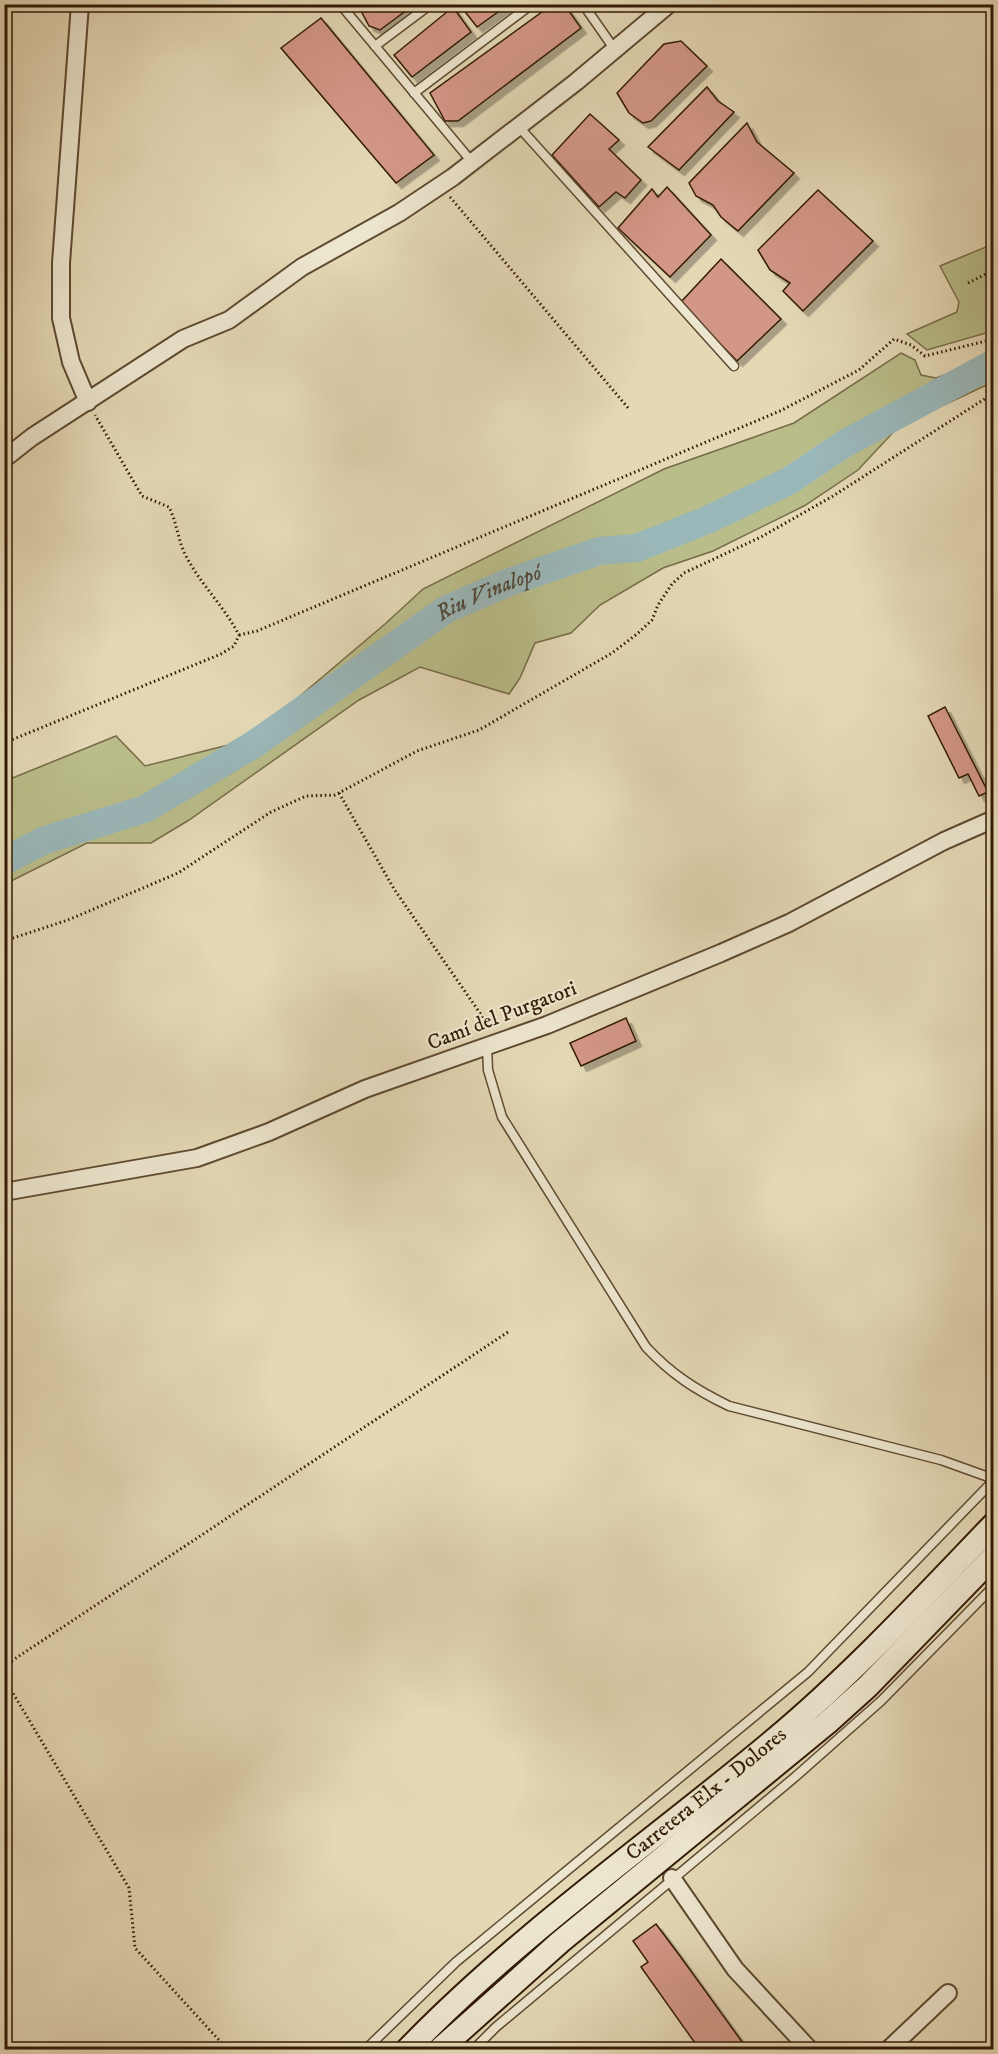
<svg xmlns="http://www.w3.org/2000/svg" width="998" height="2054" font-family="'IM FELL DW Pica',serif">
<defs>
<filter id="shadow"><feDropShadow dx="5.5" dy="5.5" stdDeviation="0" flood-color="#0004"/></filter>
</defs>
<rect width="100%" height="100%" fill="#e4d8b5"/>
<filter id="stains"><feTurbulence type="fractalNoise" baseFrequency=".00333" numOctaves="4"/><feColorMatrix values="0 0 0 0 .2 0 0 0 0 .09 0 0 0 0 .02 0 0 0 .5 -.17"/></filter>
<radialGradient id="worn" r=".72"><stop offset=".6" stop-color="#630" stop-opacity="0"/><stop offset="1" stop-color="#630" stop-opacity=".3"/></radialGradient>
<g fill="#b9bd8a" stroke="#766c48" stroke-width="1.5">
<polygon points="993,244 993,331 927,350 907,334 957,312 959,302 940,266"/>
<polygon points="901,353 915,360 921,375 936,378 993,358 993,382 899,426 858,470 804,506 713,551 663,568 600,605 571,633 535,643 520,678 509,694 420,667 359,700 189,820 151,843 87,843 5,884 5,781 116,736 145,766 248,740 385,624 423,589 664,469 794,423"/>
</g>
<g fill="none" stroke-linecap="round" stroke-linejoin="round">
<path stroke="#9ab7b9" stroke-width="28" id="s1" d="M4 861 45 840 145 809 253 745 447 609 507 583 599 551 637 548 707 520 789 481 844 444 994 363"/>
</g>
<g fill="#d39787" stroke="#321b05" stroke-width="1.5" filter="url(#shadow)">
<polygon points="367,4 415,4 380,30 369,26 360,9"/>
<polygon points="459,4 509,4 477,27"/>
<polygon points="553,4 564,4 581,28 458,121 445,121 430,93"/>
<polygon points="453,7 471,32 412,77 394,55"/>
<polygon points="321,18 434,155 396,183 281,48"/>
<polygon points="681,41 707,66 651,121 643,123 629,113 617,93 664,44"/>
<polygon points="707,87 718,101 734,112 679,170 648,147"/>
<polygon points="590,114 619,140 609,149 641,180 625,198 616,192 599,207 552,155"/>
<polygon points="747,123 757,142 794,173 738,231 721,217 713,205 696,196 689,183"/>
<polygon points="667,187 711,235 670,277 618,228 652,189 658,197"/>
<polygon points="818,190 873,241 803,311 783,291 790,283 770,270 758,250"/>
<polygon points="721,259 781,319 737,361 680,303"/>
<polygon points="945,707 988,792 979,796 968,774 959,778 928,716"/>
<polygon points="626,1018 636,1041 581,1066 570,1043"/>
<polygon points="656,1924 680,1956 748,2050 700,2050 641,1967 648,1962 633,1941"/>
</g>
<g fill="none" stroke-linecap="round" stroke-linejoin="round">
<defs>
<g id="lane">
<polyline points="340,4 472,162"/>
<polyline points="583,4 615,50"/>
<polyline points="375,46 431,4"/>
<polyline points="414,93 532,4"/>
<polyline points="519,127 734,366"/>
<path d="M487 1047 488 1070 502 1117 646 1347C671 1374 696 1390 729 1406L941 1460 994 1479"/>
<polyline points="365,2050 456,1962 808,1672 994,1480"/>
<polyline points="473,2050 496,2027 795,1777 881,1701 994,1586"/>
</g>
<g id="street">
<polyline points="80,4 61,263 61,318 71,362 88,402"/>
<polyline points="4,459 32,437 183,339 229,320 302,267 399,213 453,177 576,82 669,4"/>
<polyline points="4,1192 197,1158 269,1132 365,1089 547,1025 721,953 789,923 944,841 994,819"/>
<polyline points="672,1878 735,1969 810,2050"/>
<polyline points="888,2050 948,1993"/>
</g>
<g id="secondary">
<path id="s2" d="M407 2050C518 1935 652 1842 774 1740 853 1674 923 1598 994 1524"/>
<polyline points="439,2050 560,1942 827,1723 868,1686 994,1556"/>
</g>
</defs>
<use href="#lane" stroke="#5e4a31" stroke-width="11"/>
<use href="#street" stroke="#5e4a31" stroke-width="20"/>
<use href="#secondary" stroke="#321b05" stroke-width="26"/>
<g stroke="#321b05" stroke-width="3" stroke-dasharray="1.5 3" stroke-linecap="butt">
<polyline points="450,197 629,409"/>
<polyline points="968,283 994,270"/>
<polyline points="994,433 987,444 994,454"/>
<polyline points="239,635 257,631 780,411 859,370 894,339 911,345 925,356 994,339"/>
<path d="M4 743 221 654 234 646 239 635C224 606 201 585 186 556 178 541 177 523 169 507L142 496 95 415"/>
<polyline points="339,793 394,889 482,1016 484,1031"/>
<polyline points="4,941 68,920 178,873 271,812 306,796 335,795 417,751 479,730 612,653 637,634 652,620 658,605 672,584 684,573 761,537 833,496 994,393"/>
<polyline points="4,1666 508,1332"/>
<polyline points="4,1678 129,1888 135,1948 228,2050"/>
</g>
<use href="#lane" stroke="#ede6cf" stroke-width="8"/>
<use href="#street" stroke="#ede6cf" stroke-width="16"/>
<use href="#secondary" stroke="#ede6cf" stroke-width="22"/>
</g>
<g text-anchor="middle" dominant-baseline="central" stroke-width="4.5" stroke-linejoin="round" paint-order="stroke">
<g font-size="21" fill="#321b05" stroke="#ede6cf">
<text transform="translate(502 1016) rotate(-21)">Camí del Purgatori</text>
<text stroke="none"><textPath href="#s2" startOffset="394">Carretera Elx - Dolores</textPath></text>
</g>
<g font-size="22" font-style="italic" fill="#514a3b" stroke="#ede6cf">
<text stroke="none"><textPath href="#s1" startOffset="558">Riu Vinalopó</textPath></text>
</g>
</g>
<rect width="998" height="2054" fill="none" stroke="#e4d8b5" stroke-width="24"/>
<rect x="6" y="6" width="986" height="2042" fill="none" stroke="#321b05" stroke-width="3"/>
<rect x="12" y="12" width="974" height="2030" fill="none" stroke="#321b05" stroke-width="1.5"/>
<rect width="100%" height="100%" filter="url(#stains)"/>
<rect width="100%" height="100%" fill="url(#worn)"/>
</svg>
